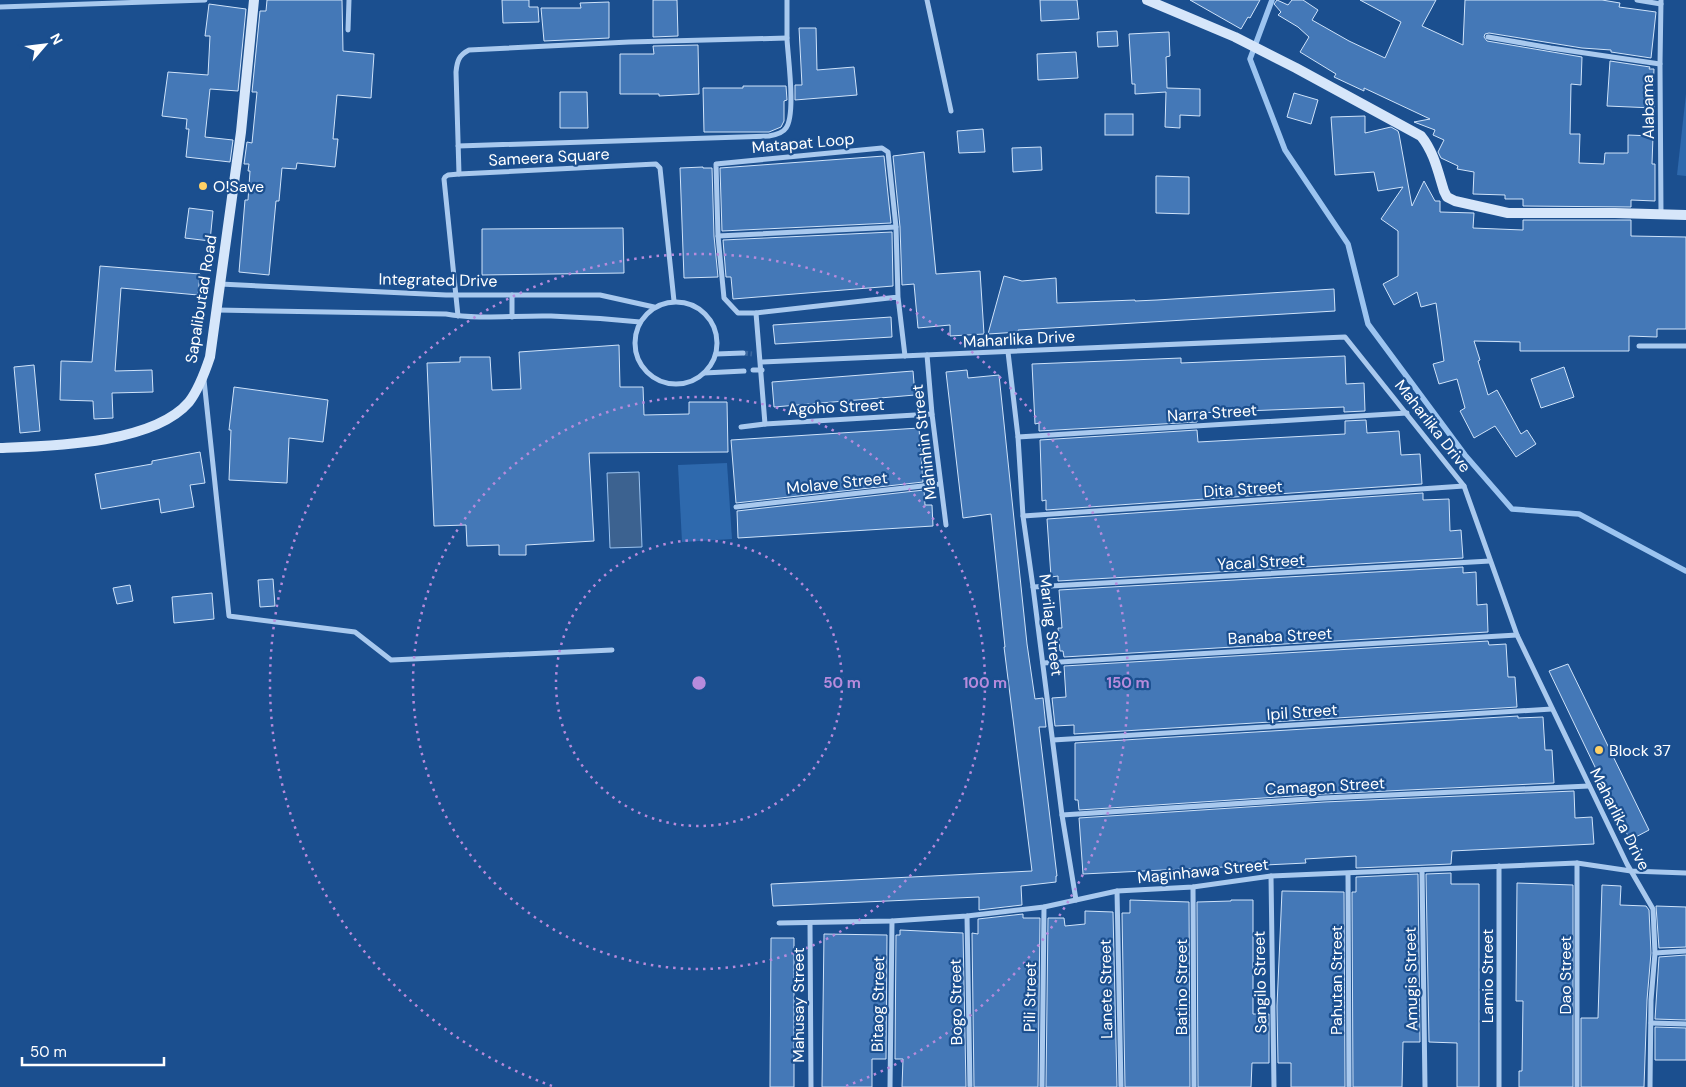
<svg xmlns="http://www.w3.org/2000/svg" width="1686" height="1087" font-family="'DM Sans',sans-serif">
<rect width="100%" height="100%" fill="#1b4f8f"/>
<g fill="#2e69ad">
<polygon points="1686,94 1686,176 1677,175"/>
<polygon points="727,463 732,539 682,542 678,465"/>
</g>
<polygon fill="#3c6290" stroke="#9cc4f0" points="639,472 642,547 610,548 607,473"/>
<g fill="none" stroke-linecap="round" stroke-linejoin="round">
<polyline stroke="#9cc4f0" stroke-width="5.5" points="1272,0 1250,59 1285,150 1348,244 1368,324 1465,455 1512,509 1579,514 1686,571"/>
</g>
<g fill="#4478b7" stroke="#cfe3fa">
<polygon points="267,0 342,0 343,51 374,54 371,98 337,95 333,139 338,139 335,167 297,163 296,169 282,168 279,201 276,201 269,275 239,272 245,200 248,200 250,171 248,171 249,164 244,164 247,142 252,143 257,92 252,92 260,11 266,11"/>
<polygon points="502,0 529,0 529,7 538,7 539,22 503,23"/>
<polygon points="653,0 677,0 678,36 653,37"/>
<polygon points="1040,0 1077,0 1079,19 1041,21"/>
<polygon points="1190,0 1260,0 1250,18 1248,17 1241,29"/>
<polygon points="1277,0 1288,5 1292,0 1303,0 1318,10 1312,20 1349,41 1385,58 1401,22 1360,0 1436,0 1422,26 1463,45 1465,0 1602,0 1620,3 1619,7 1656,12 1651,58 1611,52 1611,50 1582,48 1489,33 1485,34 1484,37 1487,41 1582,57 1581,85 1571,84 1570,134 1580,134 1579,163 1604,164 1605,153 1628,153 1628,135 1653,136 1652,164 1655,164 1655,201 1631,200 1631,207 1523,206 1523,199 1505,199 1505,195 1473,194 1474,172 1457,169 1458,166 1441,158 1438,152 1444,140 1433,135 1435,130 1414,122 1430,119 1364,88 1364,91 1334,77 1336,74 1300,52 1309,37 1298,27 1278,15 1281,12 1274,4"/>
<polygon points="609,2 609,38 544,41 541,8 581,8 580,3"/>
<polygon points="209,4 246,9 238,91 210,89 205,137 233,140 230,162 186,157 189,129 186,129 187,119 162,116 168,72 208,75 210,36 205,36"/>
<polygon points="799,28 816,28 817,70 854,67 857,95 795,100 795,85 802,85"/>
<polygon points="1117,31 1118,46 1098,47 1097,32"/>
<polygon points="1169,32 1170,56 1166,57 1167,88 1200,89 1200,116 1180,115 1180,128 1165,127 1166,92 1135,94 1135,84 1132,84 1129,34"/>
<polygon points="698,45 699,94 659,96 659,94 620,94 620,54 654,54 653,46"/>
<polygon points="1076,52 1078,78 1038,80 1037,54"/>
<polygon points="1610,61 1650,67 1649,69 1654,69 1653,90 1654,90 1654,108 1607,106"/>
<polygon points="743,86 786,86 787,100 784,101 784,121 781,127 769,132 704,132 703,88 743,88"/>
<polygon points="560,92 587,92 588,128 560,128"/>
<polygon points="1294,93 1318,100 1311,124 1287,117"/>
<rect x="1105" y="114" width="28" height="21"/>
<polygon points="1365,116 1365,133 1391,127 1398,131 1399,134 1412,206 1424,181 1435,201 1440,201 1440,212 1474,213 1473,228 1523,230 1523,220 1631,220 1631,236 1686,237 1686,329 1657,329 1657,337 1629,336 1629,351 1520,351 1520,342 1474,341 1480,360 1478,361 1488,395 1497,390 1521,434 1527,430 1536,444 1516,457 1495,426 1474,438 1460,411 1465,408 1457,379 1439,384 1433,364 1444,361 1436,303 1421,307 1417,292 1394,305 1383,284 1398,276 1398,231 1381,219 1403,187 1378,191 1374,172 1335,175 1331,117"/>
<polygon points="983,129 985,152 959,153 957,131"/>
<polygon points="1041,147 1042,170 1013,172 1012,148"/>
<polygon points="924,152 936,274 980,271 984,334 950,336 950,325 918,328 914,284 902,285 900,227 893,156"/>
<polygon points="884,156 891,223 722,231 720,168"/>
<polygon points="703,167 703,168 712,168 714,236 718,277 684,278 680,168"/>
<polygon points="1156,176 1189,177 1189,214 1156,213"/>
<polygon points="189,208 213,211 210,241 185,238"/>
<polygon points="623,228 624,273 482,275 482,229"/>
<polygon points="892,232 893,286 733,299 731,277 726,277 723,240"/>
<polygon points="100,266 200,274 198,295 121,288 115,371 152,370 153,392 112,393 113,418 94,419 93,401 60,400 61,361 92,362"/>
<polygon points="1004,276 1022,281 1056,278 1057,303 1135,300 1135,301 1157,300 1334,289 1335,311 1018,330 1019,332 988,334"/>
<polygon points="891,317 892,337 775,344 773,325"/>
<polygon points="619,345 620,387 643,387 644,415 689,414 689,402 727,402 728,452 589,453 594,541 526,545 526,555 499,555 499,545 467,546 466,525 434,526 427,363 460,362 460,357 490,357 492,390 521,389 519,352"/>
<polygon points="1345,356 1346,384 1364,383 1365,411 1344,412 1344,407 1197,413 1197,422 1039,431 1039,423 1035,424 1032,364 1181,358 1181,363"/>
<polygon points="34,365 40,431 20,433 14,367"/>
<polygon points="1564,367 1574,397 1541,408 1531,379"/>
<polygon points="967,370 968,378 999,375 1027,644 1035,699 1043,698 1046,727 1039,727 1057,876 1056,876 1056,882 1021,886 1022,905 979,910 979,897 773,906 771,884 1032,871 1004,647 1005,647 991,514 963,518 946,372"/>
<polygon points="913,371 915,395 774,407 772,382"/>
<polygon points="234,387 328,400 323,442 289,438 287,483 229,480 231,430 229,430"/>
<polygon points="1366,420 1367,433 1399,431 1401,455 1420,454 1422,484 1046,510 1046,500 1042,501 1040,440 1197,430 1198,442 1345,434 1345,421"/>
<polygon points="919,428 923,482 736,503 731,440"/>
<polygon points="200,452 205,483 190,485 194,507 161,513 159,499 101,509 95,474 152,464 152,461"/>
<polygon points="924,490 925,505 932,505 933,526 738,538 737,511"/>
<polygon points="1423,493 1423,500 1449,499 1450,531 1461,530 1463,558 1058,581 1058,576 1051,577 1047,519"/>
<polygon points="1463,567 1463,573 1476,572 1477,605 1487,604 1488,632 1064,657 1063,651 1060,651 1058,628 1062,628 1059,590"/>
<polygon points="273,579 275,606 260,607 258,580"/>
<polygon points="130,585 133,601 117,604 113,588"/>
<polygon points="212,593 214,619 174,623 172,597"/>
<polygon points="1488,641 1489,645 1506,644 1508,677 1515,677 1517,707 1074,734 1074,725 1055,726 1052,698 1066,697 1064,666"/>
<polygon points="1568,664 1649,830 1630,840 1549,671"/>
<polygon points="1518,716 1518,718 1543,717 1545,750 1552,750 1554,783 1324,794 1079,810 1078,800 1075,800 1075,743"/>
<polygon points="1574,791 1575,818 1592,817 1594,844 1452,851 1451,864 1356,868 1356,856 1305,859 1306,863 1083,874 1079,818 1324,802"/>
<polygon points="1451,873 1451,884 1479,884 1479,1087 1457,1087 1457,1043 1429,1042 1426,874"/>
<polygon points="1418,874 1420,1042 1403,1042 1402,1087 1353,1087 1352,892 1356,892 1356,877"/>
<polygon points="1517,883 1573,885 1573,1087 1519,1087 1519,1071 1522,1071 1523,1001 1516,1001"/>
<polygon points="1602,885 1621,886 1620,905 1646,906 1649,910 1651,953 1647,1000 1644,1087 1581,1087 1581,1018 1598,1018"/>
<polygon points="1282,891 1344,892 1345,1087 1291,1087 1291,1063 1278,1063 1277,1006"/>
<polygon points="1130,900 1189,902 1190,1087 1125,1087 1122,913 1130,913"/>
<polygon points="1231,900 1253,900 1253,1014 1269,1014 1269,1063 1252,1063 1251,1087 1198,1087 1197,902 1231,901"/>
<polygon points="1656,906 1686,907 1686,947 1659,948"/>
<polygon points="1085,911 1113,912 1117,1087 1046,1087 1048,918 1064,918 1065,926 1085,924"/>
<polygon points="1023,914 1023,918 1040,918 1038,1087 974,1087 972,933 978,934 978,919"/>
<polygon points="900,930 963,933 966,1087 902,1087 903,1059 895,1059 896,935 900,935"/>
<polygon points="824,934 887,935 886,1059 872,1059 872,1087 822,1087"/>
<polygon points="771,938 794,938 794,1087 770,1087"/>
<polygon points="1686,955 1686,1020 1655,1019 1659,957"/>
<polygon points="1655,1027 1686,1028 1686,1060 1655,1060"/>
</g>
<g fill="none" stroke-linecap="round" stroke-linejoin="round">
<polyline stroke="#3d69a0" stroke-width="5" stroke-dasharray="5 2.5" stroke-linecap="butt" points="743,353 752,354"/>
<g stroke="#a9c9ee" stroke-width="5">
<polyline points="927,0 951,111"/>
<polyline points="1637,0 1661,4"/>
<polyline points="0,7 205,0"/>
<polyline points="348,30 349,0"/>
<polyline points="1488,37 1551,48 1660,64"/>
<path d="M458 146 769 136C775 135 783 133 786 128 796 114 788 58 787 39 787 26 787 13 787 0"/>
<path d="M459 174 456 72C457 61 459 55 469 50L629 42 787 38"/>
<polyline points="1661,214 1660,64 1661,0"/>
<polyline points="718,236 896,227"/>
<polyline points="220,284 446,295 600,295 654,307"/>
<polyline points="512,295 512,317"/>
<polyline points="898,297 756,313 738,313 724,298 718,236 716,164 882,148 888,152 896,227 898,297 905,356"/>
<circle cx="676" cy="343" r="41"/>
<path d="M217 310 446 314C481 320 516 315 551 316 580 317 610 319 640 322"/>
<polyline points="756,313 765,424"/>
<polyline points="458,316 444,179 445,177 448,175 459,174 656,164 660,168 674,301"/>
<polyline points="1639,346 1686,346"/>
<polyline points="1008,352 1018,437 1023,516 1033,587 1062,815 1076,900"/>
<polyline points="716,354 743,353"/>
<polyline points="927,355 932,414 946,525"/>
<polyline points="761,362 1345,337 1464,486 1517,635 1627,864 1653,909 1655,953 1651,1000 1650,1087"/>
<polyline points="753,370 762,370"/>
<polyline points="704,373 744,371"/>
<polyline points="204,380 229,616 355,632 391,660 612,650"/>
<polyline points="741,427 765,424 932,414"/>
<polyline points="1018,437 1407,413"/>
<polyline points="736,507 940,484"/>
<polyline points="1023,516 1464,486"/>
<polyline points="1033,587 1490,561"/>
<polyline points="1043,663 1517,635"/>
<polyline points="1053,740 1552,709"/>
<polyline points="1062,815 1324,798 1589,786"/>
<polyline points="1499,866 1499,1087"/>
<polyline points="1422,870 1425,1087"/>
<polyline points="1348,874 1349,1087"/>
<polyline points="1271,876 1274,1087"/>
<polyline points="1193,887 1194,1087"/>
<polyline points="1117,891 1121,1087"/>
<polyline points="967,916 970,1087"/>
<polyline points="779,923 892,921 967,916 1044,907 1117,891 1193,887 1271,876 1577,863 1631,871 1686,873"/>
<polyline points="810,923 811,1087"/>
<polyline points="1655,953 1686,951"/>
<polyline points="1651,1023 1686,1024"/>
<polyline points="890,1087 892,921"/>
<polyline points="1042,1087 1044,907"/>
<polyline points="1577,1087 1577,863"/>
</g>
<g stroke="#d6e6fa" stroke-width="10">
<path d="M1147 0 1235 37 1296 68 1421 136C1434 152 1438 172 1444 191L1447 197 1455 201 1508 213H1615L1686 215"/>
<path d="M0 448C52 446 153 444 189 402 199 389 205 372 210 357L241 132 254 0"/>
</g>
</g>
<g fill="none" stroke="#b68bdc" stroke-width="2.5" stroke-dasharray="2.5 5">
<circle cx="699" cy="683" r="143"/>
<circle cx="699" cy="683" r="286"/>
<path d="M552 1086A429 429 0 1 1 846 1086"/>
</g>
<g fill="#ffd166" stroke="#1b4f8f" stroke-width="2">
<circle cx="203" cy="186" r="5"/>
<circle cx="1599" cy="750" r="5"/>
</g>
<g text-anchor="middle" dominant-baseline="central" stroke-width="4.5" stroke-linejoin="round" paint-order="stroke">
<g font-size="16" fill="#fff" stroke="#1b4f8f">
<text transform="translate(1648 107) rotate(-91)">Alabama</text>
<text transform="translate(803 143) rotate(-5)">Matapat Loop</text>
<text transform="translate(549 157) rotate(-3)">Sameera Square</text>
<text transform="translate(438 280) rotate(1)">Integrated Drive</text>
<text transform="translate(201 299) rotate(-81)">Sapalibutad Road</text>
<text transform="translate(1019 339) rotate(-3)">Maharlika Drive</text>
<text transform="translate(836 407) rotate(-3)">Agoho Street</text>
<text transform="translate(1212 413) rotate(-4)">Narra Street</text>
<text transform="translate(1433 426) rotate(52)">Maharlika Drive</text>
<text transform="translate(924 442) rotate(-97)">Mahinhin Street</text>
<text transform="translate(837 483) rotate(-6)">Molave Street</text>
<text transform="translate(1243 489) rotate(-4)">Dita Street</text>
<text transform="translate(1261 562) rotate(-3)">Yacal Street</text>
<text transform="translate(1051 625) rotate(83)">Marilag Street</text>
<text transform="translate(1280 636) rotate(-3)">Banaba Street</text>
<text transform="translate(1302 712) rotate(-4)">Ipil Street</text>
<text transform="translate(1325 786) rotate(-3)">Camagon Street</text>
<text transform="translate(1620 819) rotate(63)">Maharlika Drive</text>
<text transform="translate(1203 871) rotate(-6)">Maginhawa Street</text>
<text transform="translate(1565 975) rotate(-90)">Dao Street</text>
<text transform="translate(1487 976) rotate(-90)">Lamio Street</text>
<text transform="translate(1411 979) rotate(-91)">Amugis Street</text>
<text transform="translate(1336 980) rotate(-90)">Pahutan Street</text>
<text transform="translate(1260 982) rotate(-91)">Sangilo Street</text>
<text transform="translate(1181 987) rotate(-90)">Batino Street</text>
<text transform="translate(1106 989) rotate(-91)">Lanete Street</text>
<text transform="translate(1030 997) rotate(-89)">Pili Street</text>
<text transform="translate(956 1002) rotate(-91)">Bogo Street</text>
<text transform="translate(878 1004) rotate(-89)">Bitaog Street</text>
<text transform="translate(798 1005) rotate(-90)">Mahusay Street</text>
</g>
<g font-size="16" fill="#fff" stroke="#1b4f8f" text-anchor="start">
<text x="213" y="186">O!Save</text>
<text x="1609" y="750">Block 37</text>
</g>
</g>
<circle cx="699" cy="683" r="8" fill="#b68bdc" stroke="#1b4f8f" stroke-width="2.5"/>
<g font-size="15" text-anchor="middle" font-weight="bold" fill="#b68bdc" stroke="#1b4f8f" stroke-width="4.5" stroke-linejoin="round" paint-order="stroke">
<text x="842" y="688">50 m</text>
<text x="985" y="688">100 m</text>
<text x="1128" y="688">150 m</text>
</g>
<g transform="translate(45 45) rotate(62)" stroke="#1b4f8f" stroke-width="4" paint-order="stroke">
<path d="M0-4L9 19L0 12L-9 19Z" fill="#ffffff"/>
<text y="-8" font-size="14" font-weight="bold" text-anchor="middle" fill="#ffffff">N</text>
</g>
<path d="M22 1057v8h142v-8" fill="none" stroke="#ffffff" stroke-width="2.5"/>
<text x="30" y="1057" font-size="15" fill="#ffffff" stroke="#1b4f8f" stroke-width="4" paint-order="stroke">50 m</text>
</svg>
